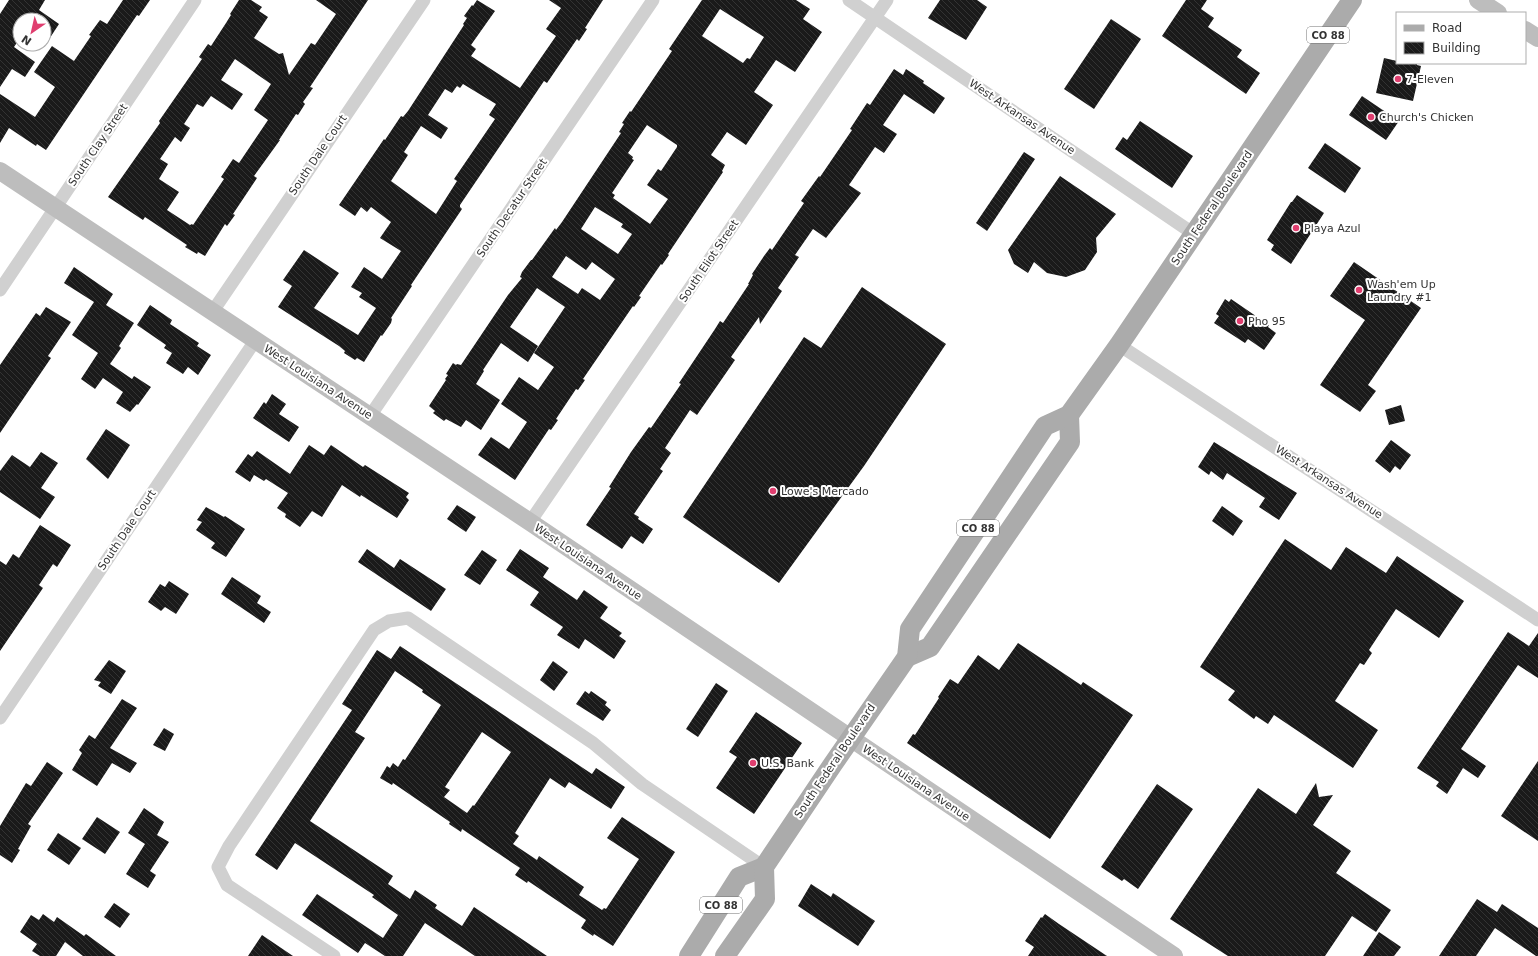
<svg xmlns="http://www.w3.org/2000/svg" width="1538" height="956" font-family="'DejaVu Sans',sans-serif">
<defs>
<pattern id="building-back-hatch" width="6" height="6" patternUnits="userSpaceOnUse"><rect width="6" height="6" fill="#1a1a1a"/><path d="M-1 5l2 2M0 0l6 6M5-1l2 2" fill="none" stroke="#333"/></pattern>
</defs>
<rect width="100%" height="100%" fill="#fff"/>
<g fill="url(#building-back-hatch)" fill-rule="evenodd">
<polygon points="9,0 45,0 39,10 59,24 44,47 44,20 20,20 20,38 14,47 35,62 25,77 12,69 0,87 0,14"/>
<polygon points="123,0 150,0 139,16 137,15 46,150 37,144 36,146 9,128 0,143 0,94 35,117 55,87 34,72 52,46 74,61 91,36 89,35 100,20 107,24"/>
<path d="M239 0H251L262 7 259 11 268 17 254 38 279 54 283 53 289 75 311 43 315 45 336 14 316 0H368L310 87 313 88 303 102 305 104 298 115 296 114 279 140H280L254 176 257 178 233 214 235 215 227 226 225 224 205 256 198 252 197 254 185 247 187 245 145 217 143 220 108 197 160 123 159 121 202 59 199 57 208 44 211 46 226 23 231 15 230 14ZM235 59 271 84 254 110 268 120 239 163 233 159 221 177 224 179 193 225 192 224 190 225 167 210 179 192 159 179 168 164 160 159 175 137 181 142 190 128 184 124 197 104 203 107 211 96 232 110 243 94 221 80Z"/>
<path d="M477 0 495 11 471 45 476 49 471 56 520 88 556 36 546 29 561 8 549 0H603L585 28 587 29 579 41 577 39 547 83 544 81 460 205V207L462 209 411 285 412 286 391 318 392 319 391 323 382 336 381 335 364 362 357 358 355 360 344 353 345 351 339 346 278 307 292 286 283 280 304 250 339 273 314 308 358 335 376 308 359 297 362 293 351 287 364 267 382 279 401 251 380 238 391 222 371 207 367 212 361 207 355 216 339 205 384 139 385 140 401 116 403 117 408 111 464 25 463 24 467 18 464 16 472 5 473 6ZM463 84 496 104 489 115 495 119 454 179 457 181 436 214 391 181 408 155 404 152 421 126 441 139 448 128 428 115 445 89 452 93 457 86 460 88Z"/>
<path d="M702 0H796L810 9 803 19 822 32 795 72 776 60 754 92 773 105 746 145 727 132 711 155 725 165 722 171 723 172 668 254 669 255 662 265 661 264 639 296 641 297 634 307 633 306 583 379 585 380 578 390 576 389 556 419 558 420 551 430 549 429 515 480 478 455 491 437 509 449 527 422 501 404 519 377 538 390 554 367 534 353 565 307 537 288 510 327 538 346 528 362 501 343 483 370 484 371 476 384 500 400 481 430 466 420 461 427 446 419 444 421 433 413 435 411 429 406 446 380 445 379 448 375 446 374 453 363 456 365 457 364 461 365 508 295 522 278 520 277 522 272 531 260H532L555 228 556 230 562 222 621 133 619 132 624 124 622 123 630 111 631 112 672 51 669 49ZM720 9 764 37 750 59 747 58 743 63 702 36ZM647 125 677 145V147L661 171 658 169 647 185 668 199 650 224 613 198 615 195 612 193 634 160 632 159 633 157 628 153ZM595 207 623 224 621 227 632 234 618 254 581 229ZM566 256 586 270 592 262 615 279 600 300 582 288 578 294 552 277Z"/>
<polygon points="940,0 977,0 987,7 966,40 928,18"/>
<polygon points="1186,0 1207,0 1201,9 1214,18 1208,27 1242,50 1237,57 1260,73 1246,94 1162,36"/>
<polygon points="1111,19 1141,39 1094,109 1064,89"/>
<polygon points="1384,58 1397,61 1397,63 1417,63 1417,65 1421,66 1413,101 1376,93"/>
<polygon points="894,69 903,75 906,69 924,81 923,83 945,98 934,114 904,94 883,125 897,134 884,153 875,147 849,185 861,193 826,238 813,229 795,255 799,257 778,288 782,291 760,324 759,317 731,357 735,360 697,415 690,410 665,448 671,453 660,469 663,471 634,514 639,517 638,519 653,529 643,544 631,536 622,549 586,525 611,488 609,487 631,452 649,427 651,428 681,384 679,383 715,329 720,321 723,323 749,284 748,284 753,275 752,274 764,256 770,248 772,250 804,203 801,201 819,176 820,177 852,130 850,129 867,103 870,105"/>
<polygon points="1362,96 1399,121 1386,140 1349,115"/>
<polygon points="1140,121 1193,156 1172,188 1115,149 1123,137 1127,140"/>
<polygon points="1325,143 1361,168 1345,193 1308,168"/>
<polygon points="1024,152 1035,159 987,231 976,223"/>
<polygon points="1060,176 1116,214 1096,238 1097,252 1085,270 1066,277 1047,273 1034,262 1028,273 1014,264 1008,250"/>
<polygon points="1297,195 1324,213 1291,264 1271,250 1274,245 1267,240 1291,202 1292,202"/>
<polygon points="1354,262 1421,308 1368,385 1376,391 1360,412 1320,385 1365,320 1330,296"/>
<polygon points="74,267 113,294 106,305 134,323 119,346 121,348 110,364 132,379 134,376 151,387 138,405 137,404 130,412 116,403 123,392 103,378 95,389 81,379 98,353 72,335 94,302 64,283"/>
<polygon points="862,287 946,344 864,466 779,583 683,517 804,337 821,348"/>
<polygon points="1225,299 1229,302 1231,299 1269,325 1268,327 1276,333 1264,350 1248,339 1245,343 1214,323 1219,316 1216,314"/>
<polygon points="150,305 172,320 170,324 199,343 197,346 211,355 198,375 188,367 183,374 166,363 172,353 164,348 166,345 137,325"/>
<polygon points="46,307 71,322 48,356 51,358 0,433 0,365 36,313 40,316"/>
<polygon points="272,394 286,404 279,414 299,427 289,442 253,418 264,402 266,404"/>
<polygon points="1401,405 1405,421 1389,425 1385,410"/>
<polygon points="106,429 130,445 108,479 86,459"/>
<polygon points="1391,440 1411,455 1400,470 1395,466 1390,473 1375,461"/>
<polygon points="1214,442 1297,493 1279,520 1259,507 1265,498 1227,473 1223,480 1211,471 1209,475 1198,467"/>
<polygon points="309,445 324,455 331,445 363,467 365,465 409,493 406,497 409,500 397,518 361,495 360,497 342,485 322,517 312,511 300,527 285,517 286,514 277,508 288,493 266,479 264,481 254,475 250,482 235,472 248,454 252,457 257,451 290,474"/>
<polygon points="41,452 58,463 41,488 55,497 40,519 0,492 0,471 12,455 30,467"/>
<polygon points="457,505 476,517 466,532 447,519"/>
<polygon points="1222,506 1243,521 1233,536 1212,521"/>
<polygon points="206,507 224,517 225,516 245,529 226,557 211,548 215,543 196,530 202,522 197,520"/>
<polygon points="40,525 71,545 57,567 53,564 39,585 43,588 0,651 0,561 6,565 13,554 19,558"/>
<polygon points="1285,539 1331,570 1346,547 1386,573 1397,556 1464,601 1439,638 1396,609 1369,650 1372,653 1364,665 1360,663 1335,701 1378,730 1353,768 1274,715 1268,724 1256,716 1254,719 1228,700 1235,691 1200,667"/>
<polygon points="367,549 394,568 400,559 446,589 431,611 358,562"/>
<polygon points="520,549 549,568 543,577 577,600 584,590 608,607 600,618 622,633 619,636 626,641 614,659 585,639 579,649 557,635 563,627 530,605 539,592 506,570"/>
<polygon points="482,550 497,560 480,585 464,575"/>
<polygon points="232,577 261,596 257,603 271,612 264,623 221,594"/>
<polygon points="169,581 189,594 176,614 165,607 161,611 148,602 160,584 165,587"/>
<polygon points="1508,632 1529,646 1538,633 1538,678 1518,665 1461,749 1486,766 1478,778 1463,768 1447,794 1436,786 1439,782 1417,768"/>
<polygon points="1018,643 1081,685 1083,682 1133,715 1050,839 907,743 913,734 915,735 939,698 938,697 950,679 958,684 978,655 999,670"/>
<path d="M400 646 592 774 596 768 625 787 611 809 569 782 565 788 550 778 515 833 519 836 513 844 537 860 539 856 584 887 579 895 602 910 604 908 606 909 639 859 607 838 622 817 675 852 613 946 594 934 593 936 581 928 586 920 528 881 527 883 515 875 520 868 462 829 461 832 449 824 450 822 393 783 392 785 380 778 387 766 390 768 393 763 398 767 403 759 405 760 441 705 422 692 423 690 395 671 355 732 365 738 310 821 393 876 388 884 410 899 415 890 437 905 435 908 462 926 474 907 547 956H475L425 923 403 956H385L365 943 358 953 302 915 317 894 383 938 398 915 372 897 374 895 295 843 277 870 255 855 352 710 342 704 377 650 391 659ZM482 732 511 752 474 806 473 805 467 813 444 797 450 790 445 787Z"/>
<polygon points="109,660 126,671 111,694 98,686 101,682 94,680"/>
<polygon points="553,661 568,672 554,691 540,680"/>
<polygon points="716,683 728,691 698,737 686,729"/>
<polygon points="585,691 589,694 591,691 601,698 607,702 605,705 611,710 603,721 576,704"/>
<polygon points="122,699 137,708 110,748 137,763 130,773 112,763 97,786 72,770 82,753 79,750 89,735 95,739"/>
<polygon points="756,712 802,743 754,814 716,788 737,757 729,752"/>
<polygon points="164,728 174,734 165,751 153,745"/>
<polygon points="1538,761 1538,841 1501,816"/>
<polygon points="47,762 63,773 28,824 31,826 18,849 20,850 12,863 0,855 0,826 26,783 31,786"/>
<polygon points="1316,783 1319,797 1333,795 1313,825 1351,851 1336,873 1391,910 1376,932 1352,916 1325,956 1228,956 1170,919 1258,788 1296,814"/>
<polygon points="1157,784 1193,809 1138,889 1124,879 1122,881 1101,867"/>
<polygon points="144,808 164,822 157,835 169,842 150,871 156,875 148,888 126,874 145,844 128,833"/>
<polygon points="97,817 120,832 105,854 82,839"/>
<polygon points="58,833 81,848 69,865 47,850"/>
<polygon points="811,884 831,897 833,893 875,921 858,946 798,906"/>
<polygon points="1477,899 1497,912 1502,904 1538,928 1538,956 1536,956 1495,928 1476,956 1439,956"/>
<polygon points="114,903 130,914 120,928 104,917"/>
<polygon points="43,914 54,922 57,917 84,936 86,934 116,956 83,956 65,942 56,956 40,956 32,951 37,944 20,932 31,915 39,920"/>
<polygon points="1045,914 1059,924 1107,956 1028,956 1034,947 1025,941 1041,917 1042,918"/>
<polygon points="1379,932 1401,947 1394,956 1363,956"/>
<polygon points="262,935 293,956 248,956"/>
</g>
<g fill="none" stroke-linecap="round" stroke-linejoin="round">
<g stroke="#d0d0d0" stroke-width="13">
<polyline points="849,0 1194,234"/>
<polyline points="0,290 195,0"/>
<polyline points="213,311 424,0"/>
<polyline points="1119,345 1538,620"/>
<polyline points="370,416 653,0"/>
<polyline points="530,522 887,0"/>
<polyline points="0,718 255,341"/>
<polyline points="334,956 227,885 218,867 229,846 374,630 389,621 408,618 593,743 642,784 764,867"/>
</g>
<g stroke="#bdbdbd" stroke-width="18">
<polyline points="1478,0 1498,13"/>
<polyline points="1525,30 1538,38"/>
<polyline points="0,171 530,522 1174,956"/>
</g>
<g stroke="#ababab" stroke-width="20">
<polyline points="907,657 930,647 1070,442 1069,415"/>
<polyline points="689,956 739,877 764,867"/>
<polyline points="725,956 765,899 764,867 833,764 907,657 910,629 1045,426 1069,415 1119,345 1352,0"/>
</g>
</g>
<g fill="#e03e6f" stroke="#fff" stroke-width="1.5">
<circle cx="1398" cy="79" r="4"/>
<circle cx="1371" cy="117" r="4"/>
<circle cx="1296" cy="228" r="4"/>
<circle cx="1359" cy="290" r="4"/>
<circle cx="1240" cy="321" r="4"/>
<circle cx="773" cy="491" r="4"/>
<circle cx="753" cy="763" r="4"/>
</g>
<g text-anchor="middle" dominant-baseline="central" stroke-width="4" stroke-linejoin="round" paint-order="stroke">
<g fill="#fff" stroke="#707070" stroke-width="1">
<rect x="1307" y="27" width="42" height="16" rx="3"/>
<rect x="957" y="520" width="42" height="16" rx="3"/>
<rect x="700" y="897" width="42" height="16" rx="3"/>
</g>
<g font-size="10" font-weight="bold" fill="#333">
<text x="1328" y="35">CO 88</text>
<text x="978" y="528">CO 88</text>
<text x="721" y="905">CO 88</text>
</g>
<g font-size="11" fill="#333" stroke="#fff" text-anchor="start">
<text x="1406" y="79">7-Eleven</text>
<text x="1379" y="117">Church's Chicken</text>
<text x="1304" y="228">Playa Azul</text>
<text x="1367" y="284">Wash'em Up<tspan x="1367" dy="13">Laundry #1</tspan></text>
<text x="1248" y="321">Pho 95</text>
<text x="781" y="491">Lowe's Mercado</text>
<text x="761" y="763">U.S. Bank</text>
</g>
<g font-size="11" fill="#333" stroke="#fff">
<text transform="translate(1022 117) rotate(34)">West Arkansas Avenue</text>
<text transform="translate(98 145) rotate(-56)">South Clay Street</text>
<text transform="translate(318 155) rotate(-56)">South Dale Court</text>
<text transform="translate(512 208) rotate(-56)">South Decatur Street</text>
<text transform="translate(1212 208) rotate(-56)">South Federal Boulevard</text>
<text transform="translate(709 261) rotate(-56)">South Eliot Street</text>
<text transform="translate(318 382) rotate(33)">West Louisiana Avenue</text>
<text transform="translate(1329 482) rotate(33)">West Arkansas Avenue</text>
<text transform="translate(127 530) rotate(-56)">South Dale Court</text>
<text transform="translate(588 562) rotate(34)">West Louisiana Avenue</text>
<text transform="translate(835 761) rotate(-56)">South Federal Boulevard</text>
<text transform="translate(916 783) rotate(34)">West Louisiana Avenue</text>
</g>
</g>
<rect x="1396" y="12" width="130" height="52" fill="#ffffff" stroke="#adadad"/>
<rect x="1404" y="25" width="20" height="6" fill="#ababab" stroke="#adadad"/>
<text x="1432" y="32" font-size="12" fill="#333333">Road</text>
<rect x="1404" y="42" width="20" height="12" fill="url(#building-back-hatch)" stroke="#adadad"/>
<text x="1432" y="52" font-size="12" fill="#333333">Building</text>
<g transform="translate(32 32) rotate(214)"><circle r="19" fill="#ffffff" stroke="#adadad"/>
<path d="M0-3L7 15L0 10L-7 15Z" fill="#e03e6f"/>
<text y="-6" font-size="11" font-weight="bold" text-anchor="middle" fill="#333333">N</text>
</g>
</svg>
